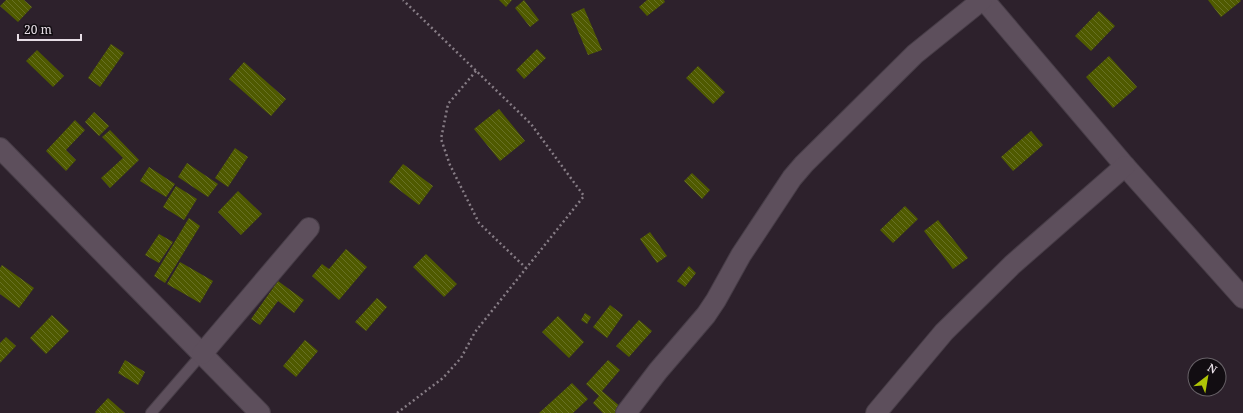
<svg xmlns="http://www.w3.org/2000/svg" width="1243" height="413" font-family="'Noto Serif',serif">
<defs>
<pattern id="building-back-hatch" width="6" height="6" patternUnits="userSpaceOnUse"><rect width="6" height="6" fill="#4f5a00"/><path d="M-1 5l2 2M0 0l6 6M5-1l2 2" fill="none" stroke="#687125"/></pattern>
</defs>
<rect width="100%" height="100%" fill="#2d212c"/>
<g fill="url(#building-back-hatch)">
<polygon points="6,0 24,0 32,7 18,22 0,6"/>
<polygon points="499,0 512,0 506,7"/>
<polygon points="524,0 539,20 530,27 515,8"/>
<polygon points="647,0 664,0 665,2 647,16 639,7"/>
<polygon points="1208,0 1240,0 1241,1 1221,17"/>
<polygon points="584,8 602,50 588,55 571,14"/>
<polygon points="1099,11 1115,26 1091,51 1075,36"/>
<polygon points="111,44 124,53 100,87 88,78"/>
<polygon points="537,49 546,58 524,79 516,70"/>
<polygon points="37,50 64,76 53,87 26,61"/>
<polygon points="1109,56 1137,87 1113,108 1086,77"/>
<polygon points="244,62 286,99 271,116 229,79"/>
<polygon points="698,66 725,92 713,104 686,78"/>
<polygon points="499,109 525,141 500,161 474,129"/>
<polygon points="94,112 109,126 99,136 85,122"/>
<polygon points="75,120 85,130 66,150 76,160 66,171 46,151"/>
<polygon points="110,130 139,160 110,188 101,178 123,158 102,137"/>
<polygon points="1031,131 1043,145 1013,171 1001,157"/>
<polygon points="235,148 248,157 228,187 215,178"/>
<polygon points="187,163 218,184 208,197 178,177"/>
<polygon points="403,164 433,186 419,205 389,182"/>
<polygon points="149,167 175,184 166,197 140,181"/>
<polygon points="692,173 710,190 702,199 684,181"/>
<polygon points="176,186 197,199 184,220 163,207"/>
<polygon points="238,191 262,214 241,235 218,212"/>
<polygon points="905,206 918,219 893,243 880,230"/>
<polygon points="189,218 200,226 165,283 154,276"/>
<polygon points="938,220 968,258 953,269 924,231"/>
<polygon points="650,232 667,256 657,263 640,239"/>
<polygon points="159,234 173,242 159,263 145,255"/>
<polygon points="346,249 367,267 339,300 312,276 322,264 329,269"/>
<polygon points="426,254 457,284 444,297 413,267"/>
<polygon points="180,262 213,281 200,303 167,284"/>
<polygon points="2,265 34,288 19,308 0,294 0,268"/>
<polygon points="689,266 696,273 685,287 677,281"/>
<polygon points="278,281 304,300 294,313 278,301 260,325 251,319"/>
<polygon points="377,298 387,307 366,331 355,322"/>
<polygon points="610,305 623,315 607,338 593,327"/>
<polygon points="585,313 591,317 587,324 581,320"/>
<polygon points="52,315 69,331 46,354 30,338"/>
<polygon points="558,316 584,342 569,358 542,332"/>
<polygon points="639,320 652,331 629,357 616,346"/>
<polygon points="6,337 16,346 0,363 0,343"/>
<polygon points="305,340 318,351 296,377 283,366"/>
<polygon points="125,360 145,372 138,385 118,373"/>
<polygon points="608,360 620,370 602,391 622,408 618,413 603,413 593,403 599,396 586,384"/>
<polygon points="572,383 588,399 573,413 539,413"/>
<polygon points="108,398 125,413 96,413 95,412"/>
</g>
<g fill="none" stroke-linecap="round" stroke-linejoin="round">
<defs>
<polyline id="service" points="151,413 202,354"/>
<g id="minor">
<polyline points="984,0 1125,166 1243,298"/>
<polyline points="0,148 260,413"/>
<polyline points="202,354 309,228"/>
<polyline points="626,413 658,371 706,315 716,300 741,255 792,178 804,164 915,54 982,0"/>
<polyline points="876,413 944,332 1012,265 1125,166"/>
</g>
</defs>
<use href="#service" stroke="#473d47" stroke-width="12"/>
<use href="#minor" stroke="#473d47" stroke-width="22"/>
<g stroke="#877d86" stroke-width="2.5" stroke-dasharray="2 3" stroke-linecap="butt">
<polyline points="476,71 448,104 441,139 450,165 479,223 526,268"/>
<polyline points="397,413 443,378 461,358 475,332 584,196 531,124 403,0"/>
</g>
<use href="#service" stroke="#5d4f5c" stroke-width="10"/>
<use href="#minor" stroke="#5d4f5c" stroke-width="20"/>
</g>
<g transform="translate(1207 377) rotate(31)"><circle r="19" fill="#120d12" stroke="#676167"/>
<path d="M0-3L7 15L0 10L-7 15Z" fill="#afc506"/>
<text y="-6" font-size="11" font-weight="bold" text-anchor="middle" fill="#e7dee6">N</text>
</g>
<path d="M18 34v6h63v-6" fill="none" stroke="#e7dee6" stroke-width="2"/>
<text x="24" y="34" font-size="12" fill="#e7dee6" stroke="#120d12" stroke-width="3" paint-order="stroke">20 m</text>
</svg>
